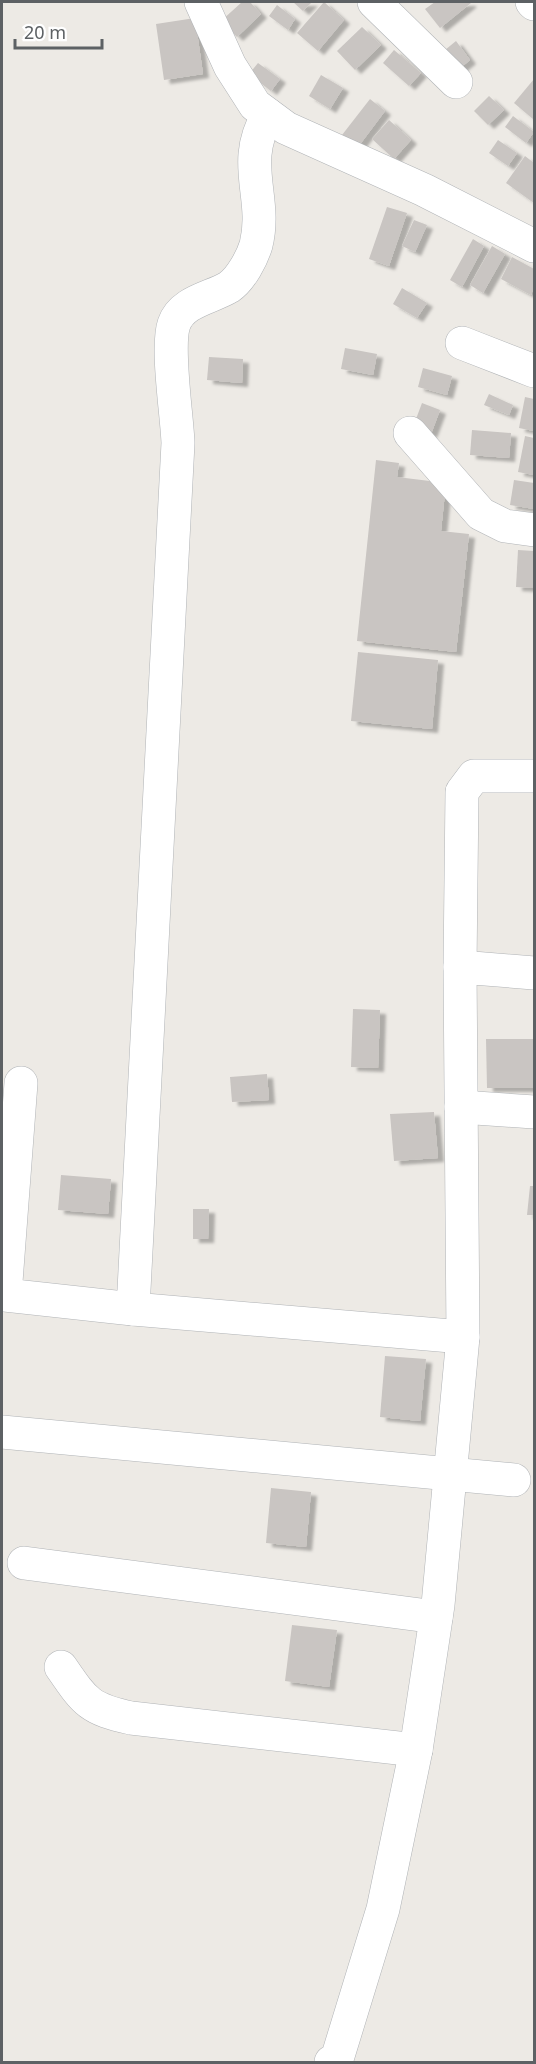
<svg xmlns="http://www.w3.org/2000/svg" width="536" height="2064" font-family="'Noto Sans',sans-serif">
<defs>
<filter id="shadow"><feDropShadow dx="6" dy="4" stdDeviation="1.5" flood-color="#0004"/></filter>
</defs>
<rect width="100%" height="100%" fill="#edeae5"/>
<g fill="#c9c5c2" filter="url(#shadow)">
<polygon points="242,2 250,2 261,14 237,37 221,21"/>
<polygon points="293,2 312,2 303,11"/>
<polygon points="324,2 344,20 318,51 297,33"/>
<polygon points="435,2 469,2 471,3 440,28 425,9"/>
<polygon points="277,5 295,19 288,30 269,16"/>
<polygon points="195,18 203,74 164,80 156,24"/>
<polygon points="362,27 381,45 355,70 337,51"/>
<polygon points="456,41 470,60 459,69 445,50"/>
<polygon points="394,50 421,73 409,86 383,63"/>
<polygon points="258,63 280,79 271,91 249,74"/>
<polygon points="321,75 343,88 330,109 309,96"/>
<polygon points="534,79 534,118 533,119 514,103"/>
<polygon points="489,96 504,110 488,125 474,111"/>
<polygon points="370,99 385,111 358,147 342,135"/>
<polygon points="513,116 534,132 526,143 505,127"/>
<polygon points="389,120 411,140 394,159 372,139"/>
<polygon points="498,140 517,153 508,166 489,153"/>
<polygon points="525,156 534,163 534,203 506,183"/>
<polygon points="387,207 407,213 389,266 369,259"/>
<polygon points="414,220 427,225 415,252 402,246"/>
<polygon points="473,239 484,246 462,287 450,280"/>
<polygon points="492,246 505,254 483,293 470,285"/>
<polygon points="512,257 534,269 534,287 531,295 501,279"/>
<polygon points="402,288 427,303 417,318 393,304"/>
<polygon points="345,348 377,354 373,375 341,369"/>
<polygon points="209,357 243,359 242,383 207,380"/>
<polygon points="423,368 452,376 447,395 418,387"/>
<polygon points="489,394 513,405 509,415 484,405"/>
<polygon points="525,397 534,399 534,431 519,428"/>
<polygon points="422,403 440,410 431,434 413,427"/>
<polygon points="472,430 511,433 509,458 470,455"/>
<polygon points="525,436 534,438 534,475 518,472"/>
<polygon points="376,460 399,463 397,477 446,483 441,531 469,534 456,652 357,641"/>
<polygon points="514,480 534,483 534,509 510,505"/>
<polygon points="518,550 534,551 533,588 516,587"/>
<polygon points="358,652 438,660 432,729 351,721"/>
<polygon points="353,1009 380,1010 378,1068 351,1067"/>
<polygon points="486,1039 534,1039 534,1088 487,1088"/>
<polygon points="267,1074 269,1100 232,1102 230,1077"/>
<polygon points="434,1112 438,1158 394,1161 390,1114"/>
<polygon points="61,1175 111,1179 108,1214 58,1210"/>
<polygon points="530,1186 534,1186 534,1215 527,1215"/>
<polygon points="193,1209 209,1209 208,1239 193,1239"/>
<polygon points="385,1356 426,1359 420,1421 380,1417"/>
<polygon points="271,1488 311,1492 306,1547 266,1543"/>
<polygon points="292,1625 337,1630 329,1687 285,1681"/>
</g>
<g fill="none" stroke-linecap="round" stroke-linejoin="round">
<defs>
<g id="minor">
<polyline points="201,2 230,66 255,105 286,128 424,190 534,246"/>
<polyline points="374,2 456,82"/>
<polyline points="532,2 534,4"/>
<path d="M268 115C239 164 268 197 256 245 252 258 241 279 229 287 211 298 182 301 174 324 166 347 177 415 178 443L133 1309 463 1337"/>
<polyline points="462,343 534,371"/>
<polyline points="410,433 481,514 505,526 534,530"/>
<polyline points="460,967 462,792 474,776 534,776"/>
<polyline points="21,1083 5,1295 133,1309"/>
<polyline points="461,1107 534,1112"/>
<polyline points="2,1432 514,1480"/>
<polyline points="24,1563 436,1617"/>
<path d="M61 1667C85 1702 89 1709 131 1718L416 1750"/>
<polyline points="331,2062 337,2059 383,1909 416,1750 438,1605 463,1337 460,967 534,973"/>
</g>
</defs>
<use href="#minor" stroke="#b0b3b6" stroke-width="34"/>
<use href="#minor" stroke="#fff" stroke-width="33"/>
</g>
<rect width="536" height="2064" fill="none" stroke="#5d6164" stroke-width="6"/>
<path d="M15 39v9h87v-9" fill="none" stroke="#5d6164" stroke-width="3"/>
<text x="24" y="39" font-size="18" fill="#5d6164" stroke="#ffffff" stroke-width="4.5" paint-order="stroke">20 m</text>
</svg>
